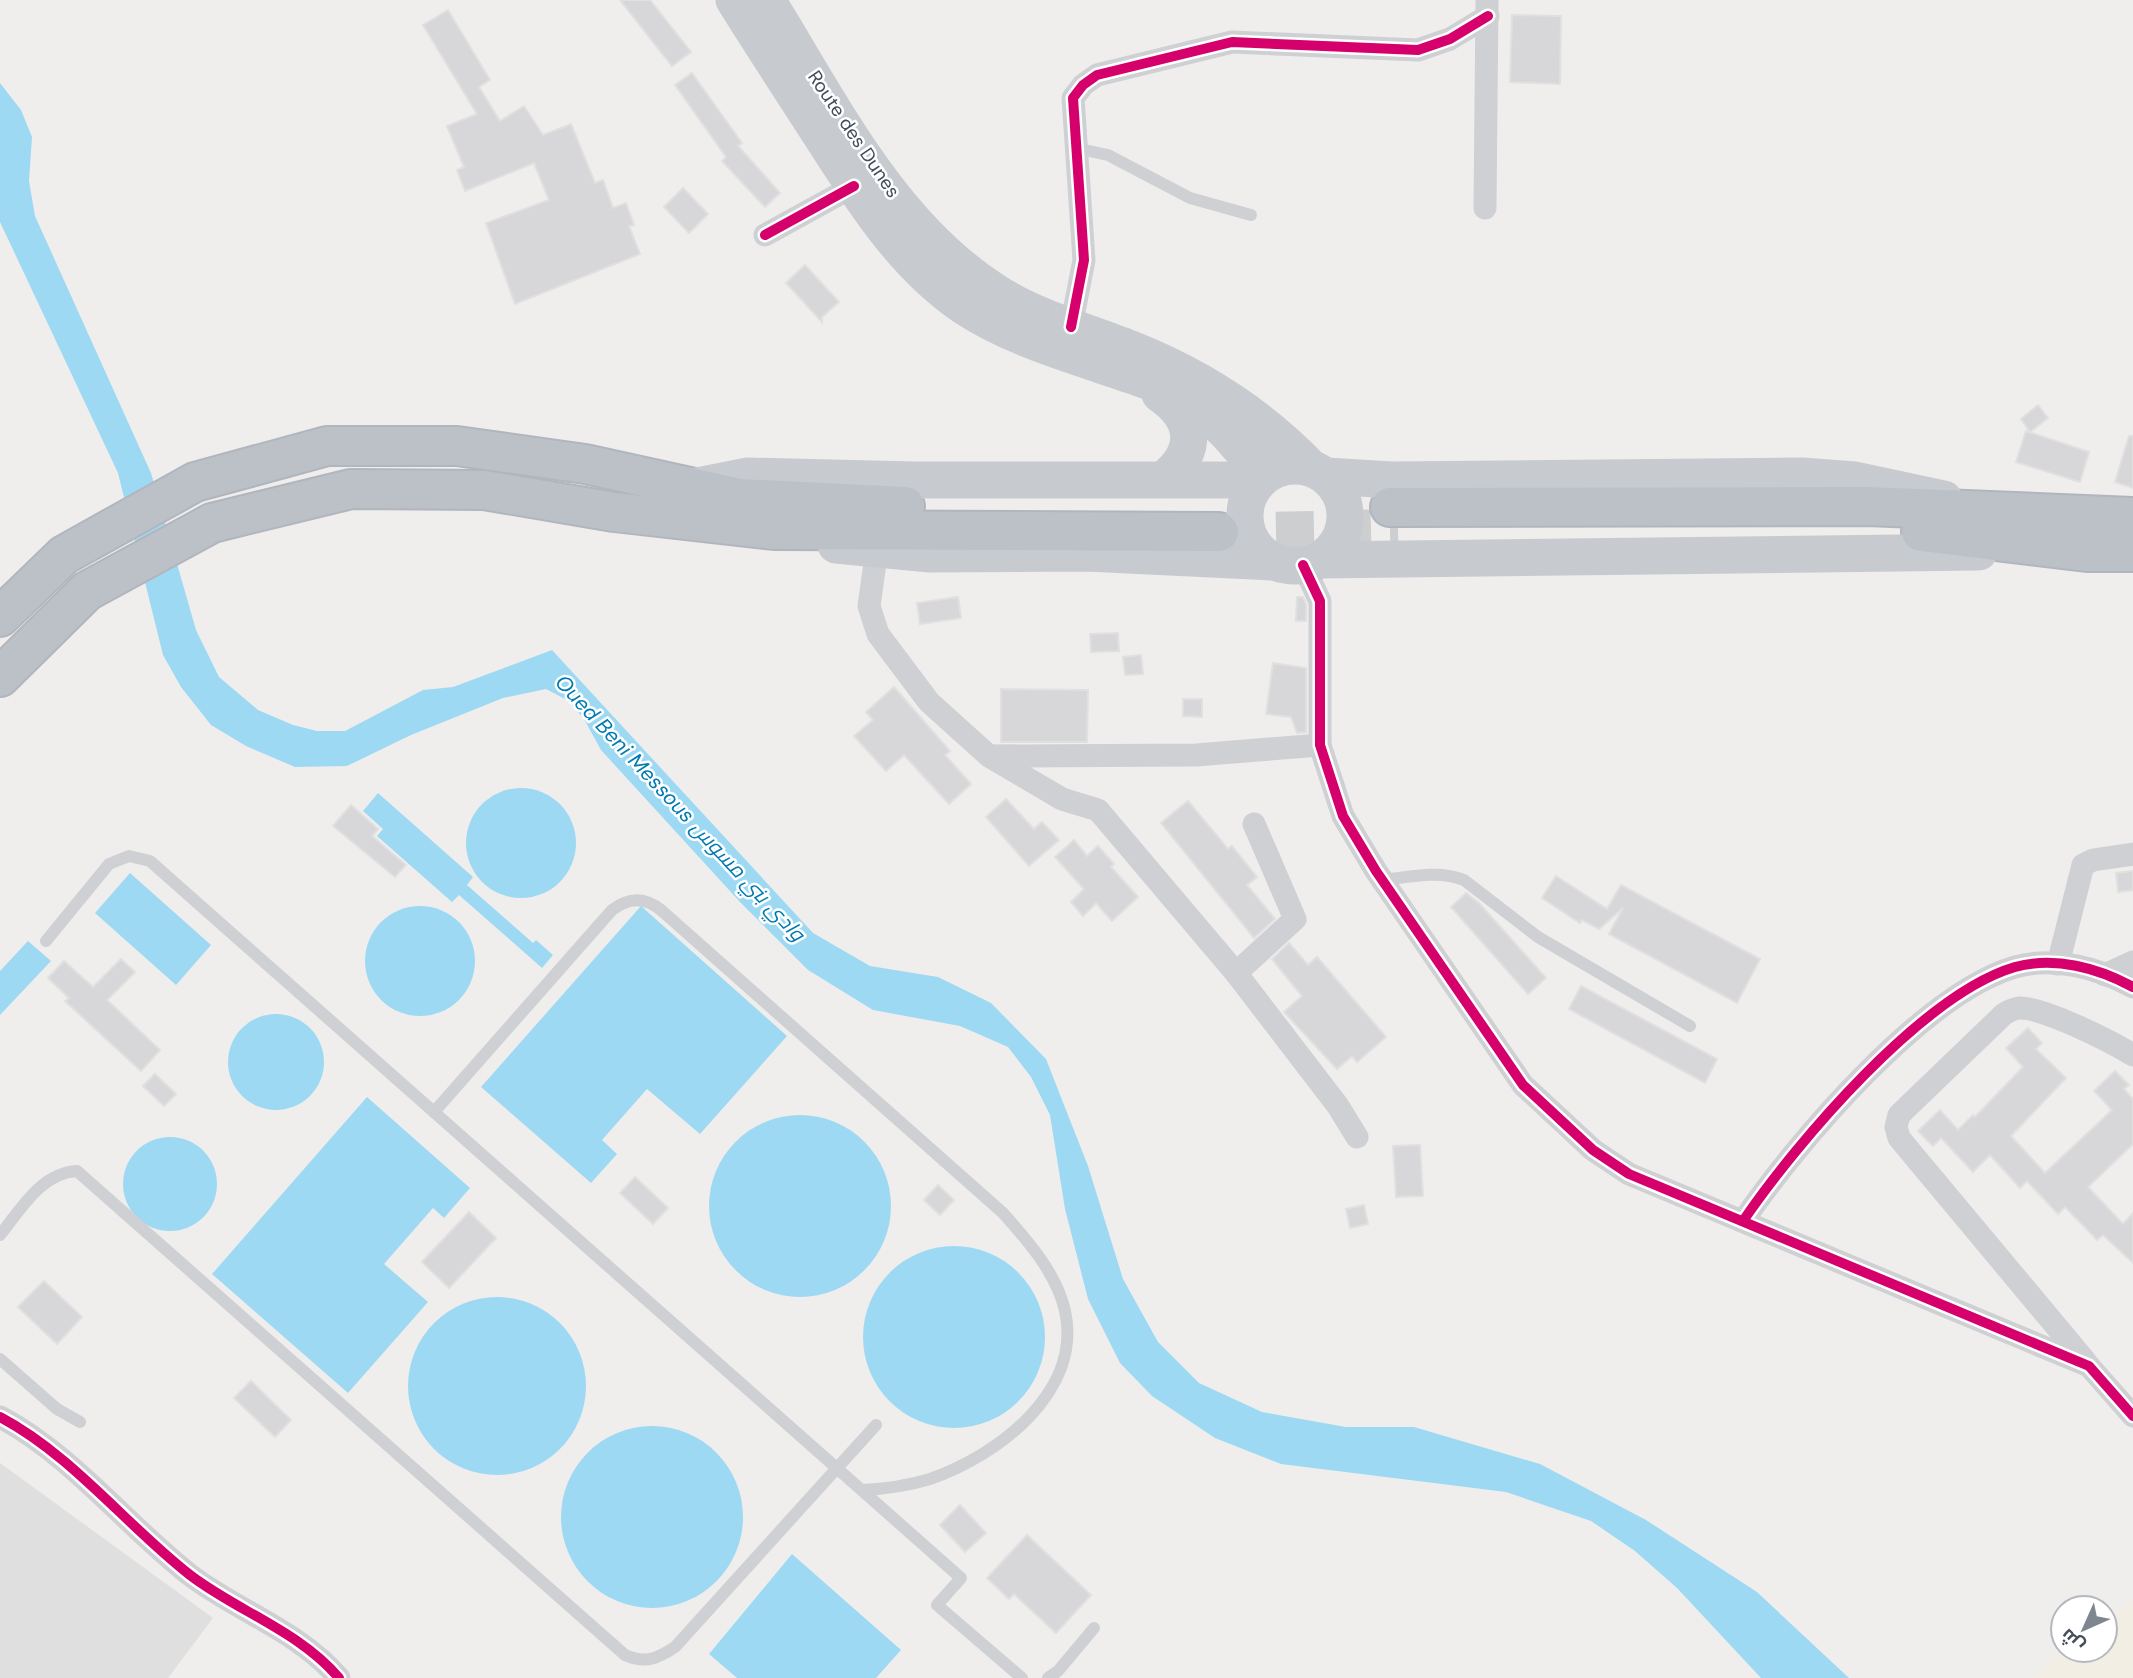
<svg xmlns="http://www.w3.org/2000/svg" width="2133" height="1678" font-family="'DM Sans',Cairo,sans-serif">
<rect width="100%" height="100%" fill="#efeeed"/>
<polygon fill="#e0dfe0" points="0,1463 213,1618 168,1678 0,1678"/>
<polygon fill="#f2eee3" points="2133,1601 2133,1678 2032,1678 2064,1650 2105,1650 2105,1619"/>
<g fill="#9ed9f3">
<polygon points="0,83 21,110 32,137 29,181 35,216 151,473 196,630 219,677 258,710 293,725 317,731 345,731 423,690 453,687 552,650 813,933 870,966 938,977 991,1003 1046,1059 1088,1166 1123,1279 1158,1342 1199,1383 1262,1412 1346,1427 1414,1427 1540,1464 1646,1520 1757,1592 1849,1678 1761,1678 1677,1588 1635,1551 1591,1521 1506,1492 1281,1464 1215,1438 1152,1396 1120,1363 1088,1299 1065,1209 1050,1115 1031,1077 1008,1047 960,1026 873,1010 808,970 740,902 601,750 584,719 569,701 546,689 503,698 411,735 347,766 295,767 246,746 211,725 181,687 163,655 118,473 0,222"/>
<circle cx="521" cy="843" r="55"/>
<polygon points="378,793 473,877 467,885 533,943 536,940 553,955 542,968 459,895 452,902 377,836 383,829 363,811"/>
<polygon points="130,873 211,945 176,985 95,913"/>
<polygon points="641,906 787,1036 700,1134 647,1089 602,1140 617,1154 591,1183 481,1087"/>
<circle cx="420" cy="961" r="55"/>
<polygon points="28,941 51,961 0,1015 0,971"/>
<circle cx="276" cy="1062" r="48"/>
<polygon points="367,1097 470,1188 444,1218 433,1208 384,1264 428,1302 348,1393 212,1274"/>
<circle cx="800" cy="1206" r="91"/>
<circle cx="170" cy="1184" r="47"/>
<circle cx="954" cy="1337" r="91"/>
<circle cx="497" cy="1386" r="89"/>
<circle cx="652" cy="1517" r="91"/>
<polygon points="792,1554 901,1650 876,1678 737,1678 709,1654"/>
</g>
<g fill="#d7d7d9" stroke="#e0e0e0" stroke-width="2">
<polygon points="620,0 650,0 691,52 672,66"/>
<polygon points="448,10 490,80 479,87 500,121 524,106 543,135 571,124 595,183 603,180 613,208 626,203 634,225 629,226 640,254 515,304 486,223 549,200 534,163 465,191 457,170 464,167 447,126 477,114 423,25"/>
<polygon points="1512,15 1561,16 1560,84 1510,82"/>
<polygon points="692,73 742,143 738,146 780,193 765,207 722,161 726,157 675,85"/>
<polygon points="683,188 708,214 689,233 664,207"/>
<polygon points="805,265 839,302 822,317 822,322 786,283"/>
<polygon points="2038,405 2048,418 2030,432 2021,419"/>
<polygon points="2026,431 2089,452 2080,482 2016,462"/>
<polygon points="2129,436 2133,436 2133,488 2115,482"/>
<polygon points="958,597 961,618 920,624 917,603"/>
<polygon points="1297,597 1303,597 1306,604 1306,621 1296,621"/>
<polygon points="1118,633 1119,651 1091,652 1090,634"/>
<polygon points="1141,655 1143,674 1125,675 1123,657"/>
<polygon points="1273,663 1306,668 1306,732 1297,733 1291,717 1266,714"/>
<polygon points="894,687 950,751 945,755 971,784 949,804 904,755 886,771 854,736 873,720 866,712"/>
<polygon points="1001,689 1088,690 1087,742 1001,742"/>
<polygon points="1183,699 1202,699 1202,717 1183,716"/>
<polygon points="1006,799 1034,829 1042,822 1059,840 1029,866 986,817"/>
<polygon points="1188,801 1228,849 1232,846 1257,877 1247,885 1275,919 1254,938 1161,823"/>
<polygon points="351,805 378,829 372,836 406,865 395,877 333,826"/>
<polygon points="1074,840 1087,856 1098,846 1114,864 1111,867 1138,897 1112,921 1096,903 1083,916 1071,902 1084,889 1055,857"/>
<polygon points="2133,871 2133,890 2118,892 2116,873"/>
<polygon points="1556,876 1607,909 1621,885 1760,959 1737,1003 1609,934 1623,908 1599,929 1582,920 1580,923 1542,898"/>
<polygon points="1466,893 1479,903 1546,978 1528,994 1451,907"/>
<polygon points="1289,943 1308,965 1317,957 1386,1037 1357,1062 1352,1056 1337,1069 1284,1012 1302,996 1272,959"/>
<polygon points="121,959 135,972 107,1000 160,1050 141,1071 65,1001 69,998 48,978 64,961 93,987"/>
<polygon points="1581,986 1717,1059 1705,1083 1569,1009"/>
<polygon points="2028,1028 2042,1043 2036,1049 2066,1078 2011,1136 2045,1173 2112,1110 2094,1091 2115,1071 2129,1085 2124,1089 2133,1099 2133,1144 2088,1187 2123,1224 2133,1213 2133,1263 2103,1235 2097,1240 2065,1207 2058,1214 2027,1181 2020,1188 1990,1155 1973,1172 1941,1138 1933,1146 1918,1131 1940,1110 1958,1130 1973,1115 1975,1117 2023,1067 2006,1048"/>
<polygon points="155,1074 176,1094 164,1106 143,1086"/>
<polygon points="1420,1145 1423,1196 1396,1197 1393,1146"/>
<polygon points="635,1177 668,1208 653,1224 620,1193"/>
<polygon points="938,1185 954,1200 940,1215 924,1200"/>
<polygon points="1364,1205 1368,1224 1350,1228 1346,1209"/>
<polygon points="469,1212 496,1238 449,1288 422,1262"/>
<polygon points="44,1281 82,1317 57,1344 18,1307"/>
<polygon points="251,1381 291,1420 275,1437 234,1398"/>
<polygon points="960,1505 986,1533 965,1552 940,1525"/>
<polygon points="1027,1535 1091,1595 1056,1633 1014,1594 1009,1599 987,1578"/>
</g>
<g fill="none" stroke-linecap="round" stroke-linejoin="round">
<polyline stroke="#cdced0" stroke-width="38" stroke-dasharray="38 19" stroke-linecap="butt" points="1219,532 1398,528"/>
<defs>
<g id="highway">
<polyline points="1390,507 1868,506 2133,517"/>
<polyline points="1921,532 2087,552 2133,552"/>
<polyline points="0,617 64,555 195,482 327,446 457,446 585,464 740,498 905,506"/>
<polyline points="0,677 87,591 212,523 351,489 484,490 614,512 774,530 1219,532"/>
</g>
</defs>
<use href="#highway" stroke="#b1b6be" stroke-width="42"/>
<g stroke="#ced0d4" stroke-width="12">
<polyline points="1075,148 1108,155 1190,198 1251,215"/>
<path d="M1382 880C1409 877 1439 870 1464 880L1538 937 1690 1026"/>
<polyline points="46,941 109,864 129,856 150,861 961,1578 937,1605 1022,1678"/>
<path d="M434 1112 612 910C629 897 645 897 661 910L1003 1213C1028 1241 1057 1274 1065 1311 1083 1392 997 1456 930 1479 907 1486 885 1489 862 1490"/>
<path d="M0 1235C21 1209 41 1173 77 1171L625 1655C645 1664 657 1659 675 1647L876 1425"/>
<polyline points="0,1359 57,1409 80,1422"/>
<polyline points="1048,1678 1058,1671 1094,1628"/>
</g>
<g stroke="#ced0d4" stroke-width="23">
<polyline points="1485,208 1487,0"/>
<polyline points="765,235 854,186"/>
<polyline points="1071,327 1084,260 1073,98 1083,85 1097,75 1232,42 1418,50 1450,39 1488,16"/>
<polyline points="877,549 869,606 878,634 929,702 989,756 1062,799 1098,810 1236,973 1338,1106 1357,1137"/>
<polyline points="1303,565 1320,601 1320,745 1343,816 1376,871 1523,1085 1593,1150 1629,1174 2089,1366 2133,1416"/>
<polyline points="991,756 1196,755 1320,745"/>
<polyline points="2058,964 2083,865 2093,860 2133,854"/>
<polyline points="1236,973 1295,919 1254,824"/>
<polyline points="2105,975 2133,962"/>
<path d="M1743 1221C1797 1142 1923 994 2015 967 2055 956 2098 968 2133 987"/>
<path d="M2086 1362 1899 1138 1896 1127 1899 1115 2004 1014C2009 1011 2014 1008 2020 1008 2045 1008 2110 1041 2133 1055"/>
<path d="M0 1417C72 1455 126 1525 190 1575 237 1611 299 1631 339 1678"/>
</g>
<g stroke="#c7cbd0" stroke-width="37">
<path d="M734 0C762 45 791 89 820 134 860 196 902 265 965 307 1011 337 1065 353 1116 370 1141 379 1167 386 1189 401 1219 420 1241 449 1263 476"/>
<path d="M767 0C831 103 889 223 994 291 1035 318 1086 331 1131 349 1199 376 1260 415 1311 468"/>
<path d="M1160 394C1196 419 1199 451 1164 479"/>
<circle cx="1295" cy="516" r="50"/>
<polyline points="1326,476 1392,480 1802,476 1855,480 1944,499"/>
<polyline points="688,488 748,476 914,480 1259,480"/>
<polyline points="836,545 930,554 1087,553 1275,562"/>
<polyline points="1319,560 1979,552"/>
</g>
<use href="#highway" stroke="#bcc1c8" stroke-width="38"/>
<defs>
<g id="cycleway">
<polyline points="765,235 854,186"/>
<polyline points="1071,327 1084,260 1073,98 1083,85 1097,75 1232,42 1418,50 1450,39 1488,16"/>
<polyline points="1303,565 1320,601 1320,745 1343,816 1376,871 1523,1085 1593,1150 1629,1174 2089,1366 2133,1416"/>
<path d="M1743 1221C1797 1142 1923 994 2015 967 2055 956 2098 968 2133 987"/>
<path d="M0 1417C72 1455 126 1525 190 1575 237 1611 299 1631 339 1678"/>
</g>
</defs>
<use href="#cycleway" stroke="#fff" stroke-width="15"/>
<use href="#cycleway" stroke="#d6006c" stroke-width="10"/>
</g>
<g text-anchor="middle" dominant-baseline="central" stroke-width="5" stroke-linejoin="round" paint-order="stroke">
<g font-size="19" fill="#434e5c" stroke="#fff">
<text transform="translate(854 134) rotate(56)">Route des Dunes</text>
</g>
<g font-size="21" font-style="italic" fill="#007ab2" stroke="#fff">
<text transform="translate(680 808) rotate(47)">Oued Beni Messous وادي بني مسوس</text>
</g>
</g>
<g transform="translate(2084 1629) rotate(225)"><circle r="33" fill="#ffffff" stroke="#b4b8be" stroke-width="2"/>
<path d="M0-5L12 26L0 18L-12 26Z" fill="#7f868f"/>
<text y="-10" font-size="19" font-weight="bold" text-anchor="middle" fill="#434e5c">ش</text>
</g>
</svg>
